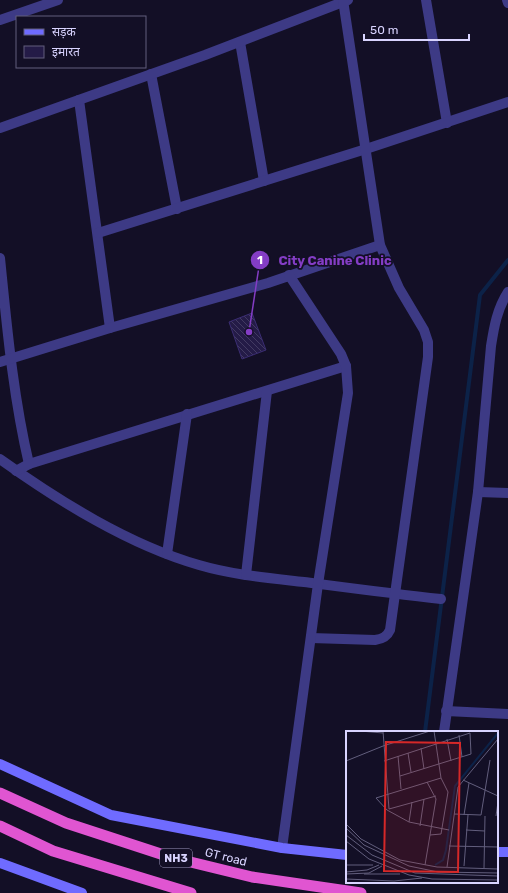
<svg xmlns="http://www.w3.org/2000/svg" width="508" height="893" font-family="Rubik,'Noto Sans Devanagari',sans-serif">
<defs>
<pattern id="building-back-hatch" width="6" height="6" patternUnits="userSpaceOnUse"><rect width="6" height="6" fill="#241b47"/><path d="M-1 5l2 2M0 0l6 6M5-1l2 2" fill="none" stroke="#433b63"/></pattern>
</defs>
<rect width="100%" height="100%" fill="#130f26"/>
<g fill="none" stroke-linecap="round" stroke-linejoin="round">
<polyline stroke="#0c2248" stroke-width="4" points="425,732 480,295 508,260"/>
</g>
<polygon fill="url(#building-back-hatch)" stroke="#3b2d73" points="252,313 266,350 242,359 229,322"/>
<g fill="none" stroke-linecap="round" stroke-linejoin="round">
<g stroke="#3d3a85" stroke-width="10">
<polyline points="426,0 447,123"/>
<polyline points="507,0 508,3"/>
<polyline points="0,20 58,0"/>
<polyline points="240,42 264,181"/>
<polyline points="151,74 177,209"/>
<polyline points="79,100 110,328"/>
<polyline points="0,128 205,55 348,0"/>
<polyline points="98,233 366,149 508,102"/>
<path d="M0 258C7 327 13 396 29 464"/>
<polyline points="0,362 110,328 268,283 380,245"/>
<path d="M0 459C59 501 129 545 199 565 233 575 269 578 304 582 350 588 395 594 441 599"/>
<polyline points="16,471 29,464 346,366"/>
<polyline points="478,492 508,493"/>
<polyline points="167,554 187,414"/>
<polyline points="246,575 267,391"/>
<path d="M311 638 375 640C382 639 387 637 390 630L428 357V342L424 330 399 288 380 245 343 0"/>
<polyline points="446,711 508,714"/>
<path d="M444 732 478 492 491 346C494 327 497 309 508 292"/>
<polyline points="282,848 318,584 348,393 346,366 341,354 289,275"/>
</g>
<g stroke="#6f6bff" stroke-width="10">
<polyline points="0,764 111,815 282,848 347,855"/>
<polyline points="497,852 508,852"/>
<polyline points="0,863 82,893"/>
</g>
<g stroke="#e055d1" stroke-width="11">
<polyline points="0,793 66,823 170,857 252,877 361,893"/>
<polyline points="0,826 53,851 191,893"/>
</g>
</g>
<g text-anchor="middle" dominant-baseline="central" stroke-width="3.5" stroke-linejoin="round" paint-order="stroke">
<rect fill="#130f26" stroke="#9e99be" stroke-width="1" x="160" y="849" width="32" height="18" rx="3"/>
<g font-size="11" font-weight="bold" fill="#d9d4ff">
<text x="176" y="858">NH3</text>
</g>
<g font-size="12" fill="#d9d4ff" stroke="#130f26">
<text transform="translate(226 857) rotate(14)">GT road</text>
</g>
</g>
<g transform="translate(346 731)">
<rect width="152" height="152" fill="#130f26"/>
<path fill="none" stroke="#0c2248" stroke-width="2" d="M89 134 97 129 100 119 109 55 152 2"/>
<path fill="none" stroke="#625e7d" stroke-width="1" d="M14 0 37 2M37 0 43 78M113 4 116 26M101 8 105 30M75 17 78 38M62 22 65 41M52 25 55 58M0 30 37 15 84 0M38 30 124 2 125 23 54 45M95 47 30 67 41 79 63 91 103 99M117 49 152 65M43 78 90 65M108 83 135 84M118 84 123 52M135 84 144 29M150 85 152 71M63 91 66 71M0 93 15 108 54 129 91 136 152 138M74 95 78 68M0 97 18 114 63 135 92 141 152 142M120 99 139 100M0 104 26 124 69 142 152 145M84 104 95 103 102 61 95 47 88 0M0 110 23 128 63 144 86 148 152 149M103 115 152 116M0 134H27M79 134 90 68 81 51M118 135 122 84M101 136 112 56 152 8M138 137 139 85M0 141 21 139 33 134M0 143 23 142 36 135M18 143H54M0 148 48 150 76 147"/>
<path fill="#d62828" fill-opacity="0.15" stroke="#d62828" stroke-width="2" d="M40 11 114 12 112 141 38 140Z"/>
<rect width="152" height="152" fill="none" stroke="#d9d4ff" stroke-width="2"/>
</g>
<path fill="none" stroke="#843dc5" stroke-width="1.5" d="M249 332L260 260"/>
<g fill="#843dc5" stroke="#130f26" stroke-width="1.5">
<circle cx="249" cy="332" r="4"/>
<circle cx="260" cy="260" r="10"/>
</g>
<g font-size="12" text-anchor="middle" font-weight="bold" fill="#fff">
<text x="260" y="264">1</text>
</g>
<g font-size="13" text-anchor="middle" font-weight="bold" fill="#843dc5" stroke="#130f26" stroke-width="3.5" stroke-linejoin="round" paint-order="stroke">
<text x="335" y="265">City Canine Clinic</text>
</g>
<rect x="16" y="16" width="130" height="52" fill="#130f26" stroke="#625e7d"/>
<rect x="24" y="29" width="20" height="6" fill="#6f6bff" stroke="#625e7d"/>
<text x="52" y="36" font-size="12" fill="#d9d4ff">सड़क</text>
<rect x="24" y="46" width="20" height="12" fill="#241b47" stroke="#625e7d"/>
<text x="52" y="56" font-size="12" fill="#d9d4ff">इमारत</text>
<path d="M364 34v6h105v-6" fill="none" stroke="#d9d4ff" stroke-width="2"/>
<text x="370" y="34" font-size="12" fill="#d9d4ff" stroke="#130f26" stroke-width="3" paint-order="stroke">50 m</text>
</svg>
